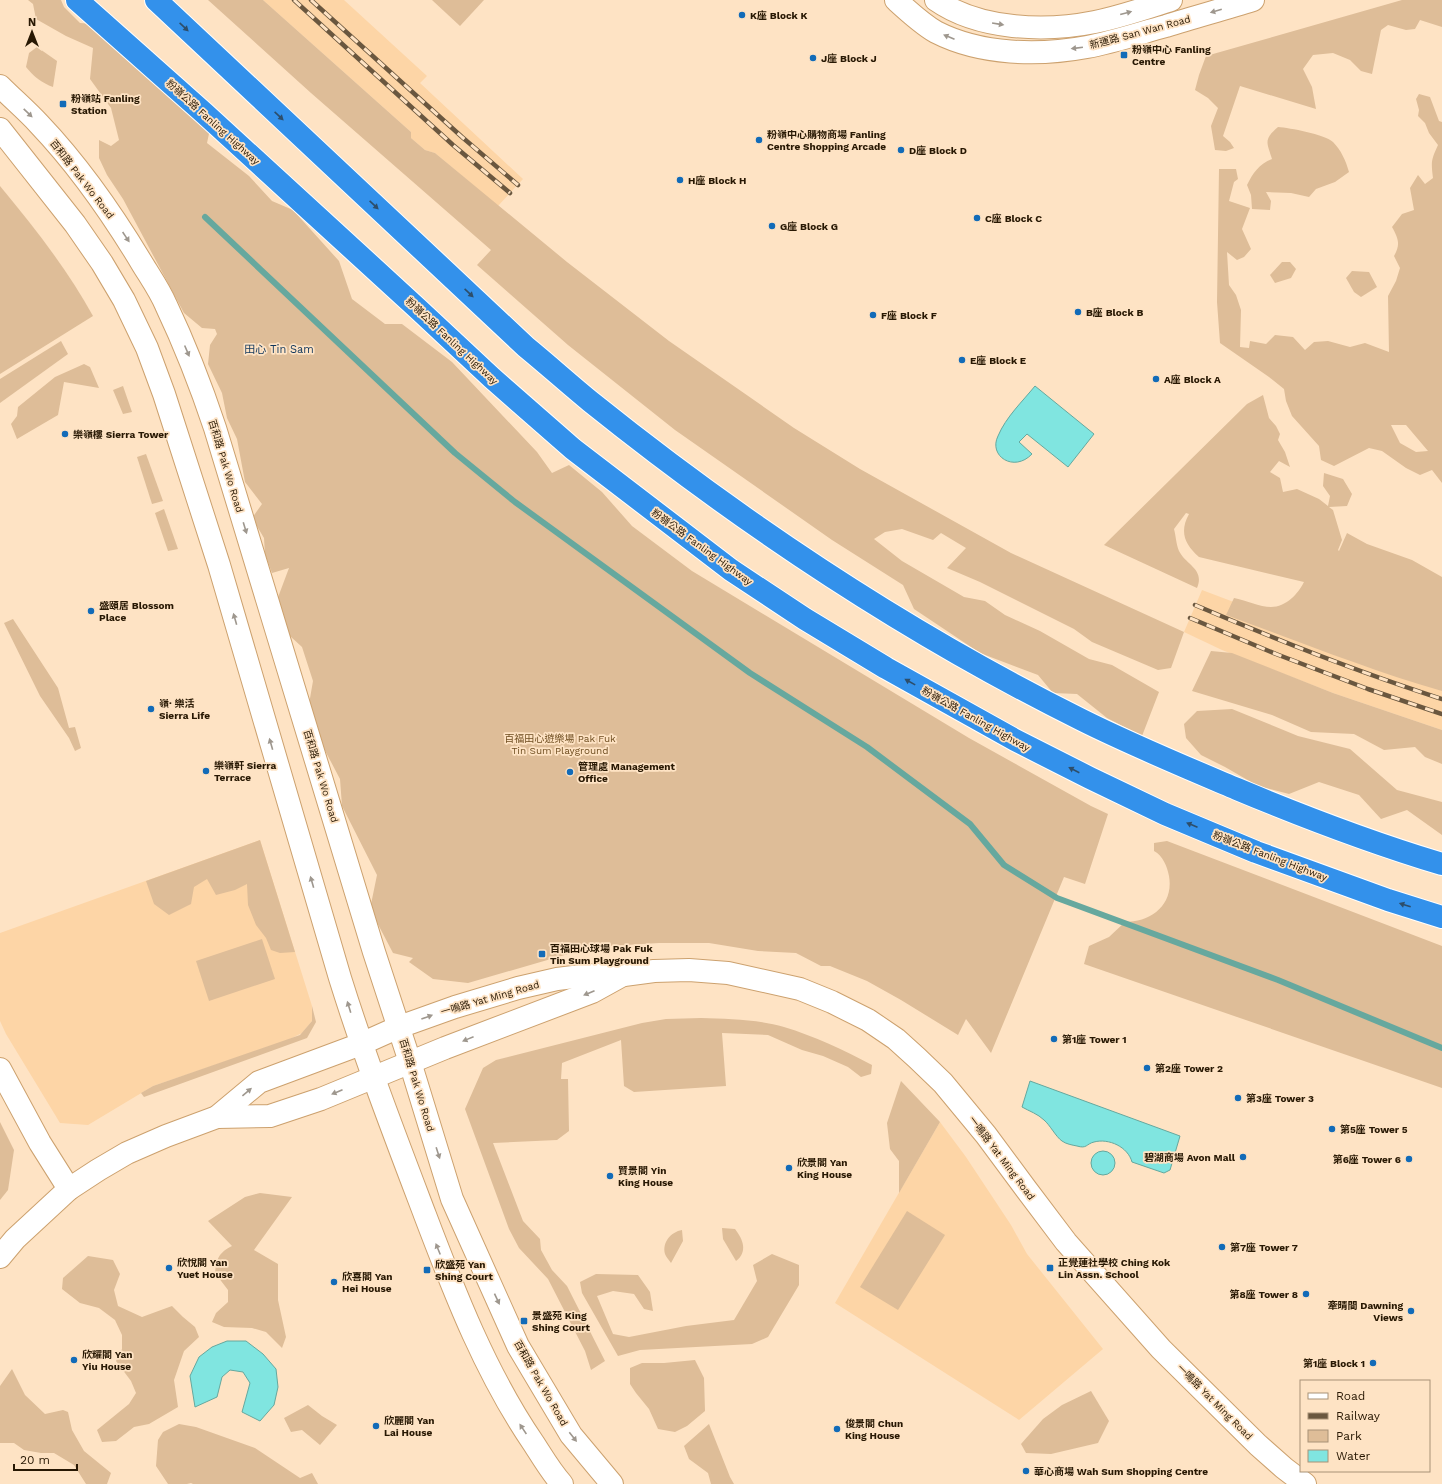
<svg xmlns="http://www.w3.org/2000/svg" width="1442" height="1484" font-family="'Work Sans','Noto Sans TC',sans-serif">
<rect width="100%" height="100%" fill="#fee3c4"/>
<g fill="#fdd5a6">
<polygon points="263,0 344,0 427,76 420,83 523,179 498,206 435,153 425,150 411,138 411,132"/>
<polygon points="1202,590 1377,656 1442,676 1442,730 1333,693 1222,650 1184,632"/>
<polygon points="260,840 312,1006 312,1021 302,1033 288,1040 153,1086 88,1125 60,1123 6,1034 0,1021 0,933"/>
<polygon points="940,1122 966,1157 1011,1225 1027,1254 1103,1349 1019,1420 835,1303"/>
</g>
<g fill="#debd98" fill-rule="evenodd">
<polygon points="28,0 61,0 64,7 80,23 93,24 183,96 188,113 210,129 207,143 249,176 272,201 293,210 339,261 352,299 385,324 402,324 452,362 537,452 552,473 569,465 602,492 632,526 692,571 969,738 1091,806 1108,814 1085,884 1064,877 991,1053 966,1019 958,1035 901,1000 867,981 830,966 821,966 796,953 758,951 709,943 659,943 592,947 468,983 433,979 409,962 413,958 393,953 370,909 377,875 342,806 340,779 320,741 309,704 313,681 302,647 290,636 277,600 289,568 272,573 265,554 264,538 252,518 262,504 245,482 237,439 227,418 222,393 208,364 210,345 217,334 215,329 202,328 184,313 123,199 107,175 99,158 99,140 111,146 119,140 111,108 90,79 93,48 66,36 36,19 33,4"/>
<polygon points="208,0 263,0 411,132 411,138 425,150 435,153 567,262 669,341 794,428 860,469 1011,553 1184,632 1171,668 1158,670 1092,642 1074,629 980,582 947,568 966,548 941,533 933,540 902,529 885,532 874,539 902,561 964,597 985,601 1005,615 1040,631 1089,659 1112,665 1159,692 1142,736 1107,718 1077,694 1053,693 1038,675 980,653 914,609 903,585 832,540 675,430 568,345 477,265 491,250 311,93"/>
<polygon points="432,0 484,0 460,26"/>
<polygon points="1402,0 1442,0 1442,27 1420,20 1415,29 1406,30 1388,25 1381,30 1372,74 1361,71 1350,60 1333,53 1313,55 1303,69 1312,87 1316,109 1240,86 1223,136 1230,142 1234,148 1226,151 1215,150 1211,126 1218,108 1208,98 1195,90 1199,75 1206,56"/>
<path d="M37 47 57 61 53 87C42 83 34 77 26 67L29 53Z"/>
<path d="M1419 94 1430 97 1439 121 1442 122V483L1432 470 1420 475 1406 468 1382 451 1369 448 1334 466 1321 460 1319 446 1292 416 1286 401 1284 389 1269 377 1220 343 1217 302 1219 169H1236L1238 179 1234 182 1229 201 1250 208 1242 229 1251 249 1244 257 1237 260 1227 252 1229 285 1236 295 1241 310 1240 347 1249 348 1250 341 1266 344 1275 335 1293 337 1305 350 1314 342 1328 341 1350 347 1365 343 1389 352 1388 296 1396 281 1400 268 1394 256C1401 244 1398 238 1392 227L1402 214 1414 210 1410 188 1418 175 1425 184 1433 178C1431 162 1431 160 1438 145L1429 133 1425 123 1418 116 1419 110 1416 99ZM1391 425H1406L1428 451 1416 452 1400 443Z"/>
<path d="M1278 127C1290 128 1324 134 1333 142 1341 150 1346 161 1349 172L1335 182 1316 189 1309 197 1291 193 1266 192 1271 201 1270 210 1252 209 1251 195 1247 185C1253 173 1259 164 1272 159 1267 142 1263 140 1278 127Z"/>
<path d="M0 186C34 227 67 269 93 316L0 374Z"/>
<polygon points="1282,262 1290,262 1296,269 1291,278 1275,283 1270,275"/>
<polygon points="1352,271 1369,272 1377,287 1361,297 1354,292 1346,278"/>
<polygon points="61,341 68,354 0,403 0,379"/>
<polygon points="84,364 90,367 99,388 64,382 58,415 17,439 11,424 17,416 18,407 55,377"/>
<polygon points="123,386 132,412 123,414 113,390"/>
<path d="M1263 395 1269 418 1276 426 1280 434 1278 440 1285 452 1290 467 1279 461 1270 472 1280 478 1283 492 1297 489 1319 499 1328 506 1330 496 1323 486 1324 473 1343 479 1352 494 1347 506 1329 507 1333 510 1342 540 1338 550 1339 551 1347 533 1367 544 1412 560 1442 577V691C1369 670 1298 641 1226 615L1234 598C1245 600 1260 607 1271 607 1286 607 1298 594 1304 582L1199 557C1185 545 1179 532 1189 514L1186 513 1174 529C1176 536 1176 544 1179 551 1186 565 1205 569 1197 588L1104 545 1247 404Z"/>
<polygon points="146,454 163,501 152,504 137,457"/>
<polygon points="164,509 178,549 168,551 155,513"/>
<polygon points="13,619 58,688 69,728 75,727 81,748 75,751 69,738 40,696 4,623"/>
<polygon points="1211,651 1232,653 1333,693 1442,730 1442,764 1425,757 1415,747 1384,750 1354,734 1311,732 1272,715 1192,691"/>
<polygon points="1232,709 1298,736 1350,749 1397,790 1442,802 1442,835 1407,810 1381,819 1359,795 1319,782 1289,794 1258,786 1225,767 1201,755 1186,738 1184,724 1197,711"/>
<polygon points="260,840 295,952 280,953 271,950 266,938 256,925 248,905 247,884 235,890 216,895 207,879 194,887 191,904 169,915 154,904 146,881"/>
<path d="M1167 841 1442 946V1088L1084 964 1089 946 1109 937 1125 922C1151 922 1174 905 1169 876 1167 866 1163 856 1154 851V843Z"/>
<polygon points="262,939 275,979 209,1001 196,961"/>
<polygon points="312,1006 316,1022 307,1038 144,1097 141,1093 153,1086 300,1035 312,1021"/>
<path d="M701 1018C728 1019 757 1019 784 1027 814 1036 844 1050 872 1065L871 1074 861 1077 848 1067 823 1056 802 1050 768 1035 722 1033 726 1086 634 1092 624 1086 621 1040 562 1063 561 1079H568L569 1131 557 1140 493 1143 523 1221 540 1239 541 1250 552 1270 567 1286 605 1361 591 1370 585 1351 548 1279 519 1248 509 1229 465 1109 483 1068 496 1060 642 1023 666 1019Z"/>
<polygon points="901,1081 940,1122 899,1193 899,1161 890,1149 887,1123"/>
<polygon points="0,1122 14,1150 8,1190 0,1200"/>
<path d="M260 1193 292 1197 254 1250 278 1264V1300L286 1337 282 1348 266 1332 252 1328 224 1327 212 1322 216 1313 228 1302V1290L215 1273C217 1259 218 1253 232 1246L208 1221 245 1197Z"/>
<polygon points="907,1211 945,1235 898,1310 860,1287"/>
<path d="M722 1228 735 1229C743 1239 748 1252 736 1261L723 1239Z"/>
<path d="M682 1230 683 1241 671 1263C669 1260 666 1257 665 1254 662 1242 671 1232 682 1230Z"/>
<polygon points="772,1254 799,1265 799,1285 768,1337 752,1344 640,1350 618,1356 582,1293 580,1282 596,1274 638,1275 650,1292 653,1311 644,1309 634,1294 613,1291 597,1296 613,1334 629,1337 686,1326 734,1320 757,1281 753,1265"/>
<polygon points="88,1256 113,1260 120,1274 114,1290 118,1306 142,1317 172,1306 183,1317 195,1327 199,1337 184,1351 174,1380 178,1407 149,1424 134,1427 116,1441 102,1442 97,1430 129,1404 136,1393 131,1381 116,1361 122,1349 122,1335 115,1320 99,1308 80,1303 62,1289 63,1278"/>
<polygon points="695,1360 704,1378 705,1411 687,1426 675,1432 658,1429 649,1409 636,1393 630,1384 630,1368 642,1363 664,1363"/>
<polygon points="12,1369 25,1395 45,1414 63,1410 68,1412 72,1430 84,1451 111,1473 107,1484 86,1484 74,1465 54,1453 41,1453 24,1450 14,1443 0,1443 0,1386"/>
<polygon points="1091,1391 1109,1421 1098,1443 1051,1454 1026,1453 1021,1444 1043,1419 1062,1405"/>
<polygon points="308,1405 322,1416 337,1425 320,1445 302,1430 291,1432 284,1418"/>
<polygon points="179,1424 196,1427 255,1448 300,1478 312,1473 318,1484 193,1484 191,1483 187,1484 168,1484 156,1466 158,1440 163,1432"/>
<polygon points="709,1424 730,1477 734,1484 711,1484 708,1473 689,1459 684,1446"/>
</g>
<g fill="#80e5e0" stroke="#66a89e">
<path d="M1035 386 1094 434 1068 467 1027 434 1019 442 1032 454C1014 473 988 456 998 436 1006 417 1022 402 1035 386Z"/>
<path d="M1030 1081 1180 1136 1170 1170 1164 1173 1132 1162C1128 1147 1109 1138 1094 1142 1086 1144 1087 1149 1077 1146 1072 1145 1066 1144 1062 1141 1056 1137 1050 1125 1044 1120 1038 1114 1029 1111 1022 1107Z"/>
<circle cx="1103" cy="1163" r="12"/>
<polygon points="227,1341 246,1341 263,1354 276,1369 278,1387 274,1405 260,1421 242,1412 250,1383 243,1372 230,1370 222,1377 217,1397 195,1407 190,1376 199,1357 212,1347"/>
</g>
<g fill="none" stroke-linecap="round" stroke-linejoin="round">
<polyline stroke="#66a89e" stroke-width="6" points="205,217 455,453 515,502 750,673 867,747 970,824 1004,865 1057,898 1278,980 1442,1048"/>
<defs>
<polyline id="minor" points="0,1069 40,1143 69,1189"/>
<g id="tertiary">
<path d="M896 0C908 11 922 24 936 32 981 55 1039 56 1087 47 1114 42 1140 33 1166 26 1195 17 1224 9 1253 0"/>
<path d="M936 0C979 30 1045 32 1095 22 1120 17 1146 8 1171 0"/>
<polyline points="217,1117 270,1116 321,1099 445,1048 592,992 621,976"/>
<polyline points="0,1257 15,1239 69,1189 98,1170 127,1153 166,1136 217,1117 259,1082 361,1044 399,1027 455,1007 518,988 557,979 590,975 624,975 654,971 689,970 728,973 800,989 832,1002 868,1020 896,1039 917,1058 943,1083 986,1135 1026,1189 1066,1242 1161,1349 1258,1445 1284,1468 1305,1484"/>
</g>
<g id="secondary">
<path d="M0 86C13 99 27 111 39 124 79 166 113 215 143 265 151 278 160 291 166 305 185 345 201 386 215 428L374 952 410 1062 452 1199 518 1346 571 1435 612 1484"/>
<path d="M0 129 75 224 102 263 124 300 147 348 164 394 219 565 340 978C365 1058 395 1136 425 1215 455 1294 486 1374 534 1444 543 1458 551 1472 562 1484"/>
</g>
<g id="motorway">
<polyline points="77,0 204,113 417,308 492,378 573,449 731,570 805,619 886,668 1015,740 1090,778 1165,814 1256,852 1388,900 1442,917"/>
<path d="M156 0 526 347C548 365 569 384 591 402 743 524 907 633 1082 720 1132 745 1185 767 1237 789 1304 817 1372 843 1442 864"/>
</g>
</defs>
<use href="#minor" stroke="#cca16e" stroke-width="24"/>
<use href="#tertiary" stroke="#cca16e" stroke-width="24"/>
<use href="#secondary" stroke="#cca16e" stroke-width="24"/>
<use href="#motorway" stroke="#fff" stroke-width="24"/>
<use href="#minor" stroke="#fff" stroke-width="22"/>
<use href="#tertiary" stroke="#fff" stroke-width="22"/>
<use href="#secondary" stroke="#fff" stroke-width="22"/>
<use href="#motorway" stroke="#3391eb" stroke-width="22"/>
<defs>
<g id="rail">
<polyline points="294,0 453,145 510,193"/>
<polyline points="311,0 462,137 518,185"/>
<path d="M1195 605C1277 640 1358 672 1442 699"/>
<polyline points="1190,618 1276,654 1368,689 1442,714"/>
</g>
</defs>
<use href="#rail" stroke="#6a573f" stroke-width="4.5"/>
<use href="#rail" stroke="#fee3c4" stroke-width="3" stroke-dasharray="9" stroke-linecap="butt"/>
</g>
<defs><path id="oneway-solid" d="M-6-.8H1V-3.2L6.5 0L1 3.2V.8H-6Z"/></defs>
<g fill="#9e978e">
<use href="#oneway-solid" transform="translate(1216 11) rotate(164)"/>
<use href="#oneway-solid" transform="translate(1126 13) rotate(-15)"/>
<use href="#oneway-solid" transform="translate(998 24) rotate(9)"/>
<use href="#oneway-solid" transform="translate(949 37) rotate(-157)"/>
<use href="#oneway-solid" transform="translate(1077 48) rotate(173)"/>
<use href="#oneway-solid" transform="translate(28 113) rotate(44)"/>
<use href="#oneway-solid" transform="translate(126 237) rotate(56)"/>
<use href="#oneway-solid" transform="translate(187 351) rotate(67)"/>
<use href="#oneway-solid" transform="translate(245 528) rotate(73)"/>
<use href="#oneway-solid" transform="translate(235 619) rotate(-106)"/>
<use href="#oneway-solid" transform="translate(271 744) rotate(-106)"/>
<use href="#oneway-solid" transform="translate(312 882) rotate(-106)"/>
<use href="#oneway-solid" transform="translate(589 993) rotate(157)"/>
<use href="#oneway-solid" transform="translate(349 1007) rotate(-107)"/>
<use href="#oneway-solid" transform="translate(427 1017) rotate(-20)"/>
<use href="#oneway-solid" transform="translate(468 1039) rotate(158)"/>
<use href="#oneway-solid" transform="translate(247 1092) rotate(-40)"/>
<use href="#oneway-solid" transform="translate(337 1092) rotate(157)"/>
<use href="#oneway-solid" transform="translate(438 1153) rotate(72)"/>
<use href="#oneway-solid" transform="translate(438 1249) rotate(-112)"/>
<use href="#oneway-solid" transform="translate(497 1299) rotate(65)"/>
<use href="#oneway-solid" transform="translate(523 1429) rotate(-124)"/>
<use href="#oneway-solid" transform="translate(573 1437) rotate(52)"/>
</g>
<g fill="#2d4e6b">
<use href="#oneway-solid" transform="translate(184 27) rotate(43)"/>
<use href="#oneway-solid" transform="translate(279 116) rotate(43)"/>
<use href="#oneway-solid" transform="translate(374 205) rotate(43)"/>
<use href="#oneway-solid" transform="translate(469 293) rotate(43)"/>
<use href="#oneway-solid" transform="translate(910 682) rotate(-151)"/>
<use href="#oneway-solid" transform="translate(1074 770) rotate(-153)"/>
<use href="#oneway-solid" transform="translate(1192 825) rotate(-157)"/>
<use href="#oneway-solid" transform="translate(1405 905) rotate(-162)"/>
</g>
<g fill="#126bb8" stroke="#fee3c4" stroke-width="1.5">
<circle cx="742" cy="15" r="4"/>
<rect x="1120" y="51" width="8" height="8" rx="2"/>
<circle cx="813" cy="58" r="4"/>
<rect x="59" y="100" width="8" height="8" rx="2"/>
<circle cx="759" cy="140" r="4"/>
<circle cx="901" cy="150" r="4"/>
<circle cx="680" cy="180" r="4"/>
<circle cx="977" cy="218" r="4"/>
<circle cx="772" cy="226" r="4"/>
<circle cx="1078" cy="312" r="4"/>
<circle cx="873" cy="315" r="4"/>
<circle cx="962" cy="360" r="4"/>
<circle cx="1156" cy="379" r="4"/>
<circle cx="65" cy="434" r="4"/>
<circle cx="91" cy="611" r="4"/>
<circle cx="151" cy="709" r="4"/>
<circle cx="206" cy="771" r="4"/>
<circle cx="570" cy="772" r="4"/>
<rect x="538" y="950" width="8" height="8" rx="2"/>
<circle cx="1054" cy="1039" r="4"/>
<circle cx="1147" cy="1068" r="4"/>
<circle cx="1238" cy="1098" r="4"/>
<circle cx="1332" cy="1129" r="4"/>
<circle cx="1243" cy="1157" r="4"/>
<circle cx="1409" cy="1159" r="4"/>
<circle cx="789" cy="1168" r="4"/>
<circle cx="610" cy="1176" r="4"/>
<circle cx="1222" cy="1247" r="4"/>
<circle cx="169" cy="1268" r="4"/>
<rect x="1046" y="1264" width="8" height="8" rx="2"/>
<rect x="423" y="1266" width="8" height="8" rx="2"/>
<circle cx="334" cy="1282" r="4"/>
<circle cx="1306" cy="1294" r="4"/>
<circle cx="1411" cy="1311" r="4"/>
<rect x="520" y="1317" width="8" height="8" rx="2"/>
<circle cx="74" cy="1360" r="4"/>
<circle cx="1373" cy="1363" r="4"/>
<circle cx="376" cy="1426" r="4"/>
<circle cx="837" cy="1429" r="4"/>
<circle cx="1026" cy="1471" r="4"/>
</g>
<g text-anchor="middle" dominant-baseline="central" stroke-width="3.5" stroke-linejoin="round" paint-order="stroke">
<g font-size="10" font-weight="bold" fill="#281803" stroke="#fee3c4" text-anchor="start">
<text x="750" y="15">K座 Block K</text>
<text x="1132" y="49">粉嶺中心 Fanling<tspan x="1132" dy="12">Centre</tspan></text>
<text x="821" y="58">J座 Block J</text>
<text x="71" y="98">粉嶺站 Fanling<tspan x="71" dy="12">Station</tspan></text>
<text x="767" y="134">粉嶺中心購物商場 Fanling<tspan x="767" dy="12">Centre Shopping Arcade</tspan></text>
<text x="909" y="150">D座 Block D</text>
<text x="688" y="180">H座 Block H</text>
<text x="985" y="218">C座 Block C</text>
<text x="780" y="226">G座 Block G</text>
<text x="1086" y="312">B座 Block B</text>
<text x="881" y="315">F座 Block F</text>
<text x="970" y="360">E座 Block E</text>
<text x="1164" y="379">A座 Block A</text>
<text x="73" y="434">樂嶺樓 Sierra Tower</text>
<text x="99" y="605">盛頤居 Blossom<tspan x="99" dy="12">Place</tspan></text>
<text x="159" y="703">嶺· 樂活<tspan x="159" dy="12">Sierra Life</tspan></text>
<text x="214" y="765">樂嶺軒 Sierra<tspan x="214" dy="12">Terrace</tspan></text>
<text x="578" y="766">管理處 Management<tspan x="578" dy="12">Office</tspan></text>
<text x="550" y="948">百福田心球場 Pak Fuk<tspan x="550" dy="12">Tin Sum Playground</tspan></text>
<text x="1062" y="1039">第1座 Tower 1</text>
<text x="1155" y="1068">第2座 Tower 2</text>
<text x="1246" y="1098">第3座 Tower 3</text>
<text x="1340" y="1129">第5座 Tower 5</text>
<text x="1235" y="1157" text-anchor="end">碧湖商場 Avon Mall</text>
<text x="1401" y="1159" text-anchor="end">第6座 Tower 6</text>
<text x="797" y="1162">欣景閣 Yan<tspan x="797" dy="12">King House</tspan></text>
<text x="618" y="1170">賢景閣 Yin<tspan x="618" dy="12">King House</tspan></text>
<text x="1230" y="1247">第7座 Tower 7</text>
<text x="177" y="1262">欣悅閣 Yan<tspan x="177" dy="12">Yuet House</tspan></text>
<text x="1058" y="1262">正覺蓮社學校 Ching Kok<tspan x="1058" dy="12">Lin Assn. School</tspan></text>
<text x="435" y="1264">欣盛苑 Yan<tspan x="435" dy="12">Shing Court</tspan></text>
<text x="342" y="1276">欣喜閣 Yan<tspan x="342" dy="12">Hei House</tspan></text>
<text x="1298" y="1294" text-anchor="end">第8座 Tower 8</text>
<text x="1403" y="1305" text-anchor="end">牽晴間 Dawning<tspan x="1403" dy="12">Views</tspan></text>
<text x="532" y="1315">景盛苑 King<tspan x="532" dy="12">Shing Court</tspan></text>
<text x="82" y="1354">欣耀閣 Yan<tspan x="82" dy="12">Yiu House</tspan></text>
<text x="1365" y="1363" text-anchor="end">第1座 Block 1</text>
<text x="384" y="1420">欣麗閣 Yan<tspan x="384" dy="12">Lai House</tspan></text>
<text x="845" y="1423">俊景閣 Chun<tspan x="845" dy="12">King House</tspan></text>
<text x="1034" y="1471">華心商場 Wah Sum Shopping Centre</text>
</g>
<g font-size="10" fill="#281803" stroke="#fee3c4">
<text transform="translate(1140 32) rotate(-15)">新運路 San Wan Road</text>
<text transform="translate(213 122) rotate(42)">粉嶺公路 Fanling Highway</text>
<text transform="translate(82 179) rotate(52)">百和路 Pak Wo Road</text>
<text transform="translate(452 341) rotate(43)">粉嶺公路 Fanling Highway</text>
<text transform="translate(226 466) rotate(73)">百和路 Pak Wo Road</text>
<text transform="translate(702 547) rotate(36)">粉嶺公路 Fanling Highway</text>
<text transform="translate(976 719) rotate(29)">粉嶺公路 Fanling Highway</text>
<text transform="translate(321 776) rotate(73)">百和路 Pak Wo Road</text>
<text transform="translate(1270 856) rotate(21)">粉嶺公路 Fanling Highway</text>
<text transform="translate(490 998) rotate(-16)">一鳴路 Yat Ming Road</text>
<text transform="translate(417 1085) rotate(73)">百和路 Pak Wo Road</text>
<text transform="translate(1002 1158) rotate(53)">一鳴路 Yat Ming Road</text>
<text transform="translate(541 1383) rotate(60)">百和路 Pak Wo Road</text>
<text transform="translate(1215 1402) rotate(45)">一鳴路 Yat Ming Road</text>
</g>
<g font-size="10" fill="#6f4e21" stroke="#fee3c4">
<text x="560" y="738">百福田心遊樂場 Pak Fuk<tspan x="560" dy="12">Tin Sum Playground</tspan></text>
</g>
<g font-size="11" fill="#0e355b" stroke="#fee3c4">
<text x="279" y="349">田心 Tin Sam</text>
</g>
</g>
<rect x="1300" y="1380" width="130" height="92" fill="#fee3c4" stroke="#a89277"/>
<rect x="1308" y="1393" width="20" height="6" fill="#ffffff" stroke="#a89277"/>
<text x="1336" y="1400" font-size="12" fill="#281803">Road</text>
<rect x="1308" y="1413" width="20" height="6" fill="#6a573f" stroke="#a89277"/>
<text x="1336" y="1420" font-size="12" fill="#281803">Railway</text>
<rect x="1308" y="1430" width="20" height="12" fill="#debd98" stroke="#a89277"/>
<text x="1336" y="1440" font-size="12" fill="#281803">Park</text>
<rect x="1308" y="1450" width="20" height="12" fill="#80e5e0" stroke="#a89277"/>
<text x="1336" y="1460" font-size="12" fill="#281803">Water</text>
<g transform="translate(32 32)" stroke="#fee3c4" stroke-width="3" paint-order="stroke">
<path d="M0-3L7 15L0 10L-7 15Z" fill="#281803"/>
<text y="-6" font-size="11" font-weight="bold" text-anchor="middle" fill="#281803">N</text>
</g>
<path d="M14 1464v6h63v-6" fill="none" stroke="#281803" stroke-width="2"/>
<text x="20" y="1464" font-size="12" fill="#281803" stroke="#fee3c4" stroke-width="3" paint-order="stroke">20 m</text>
</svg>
